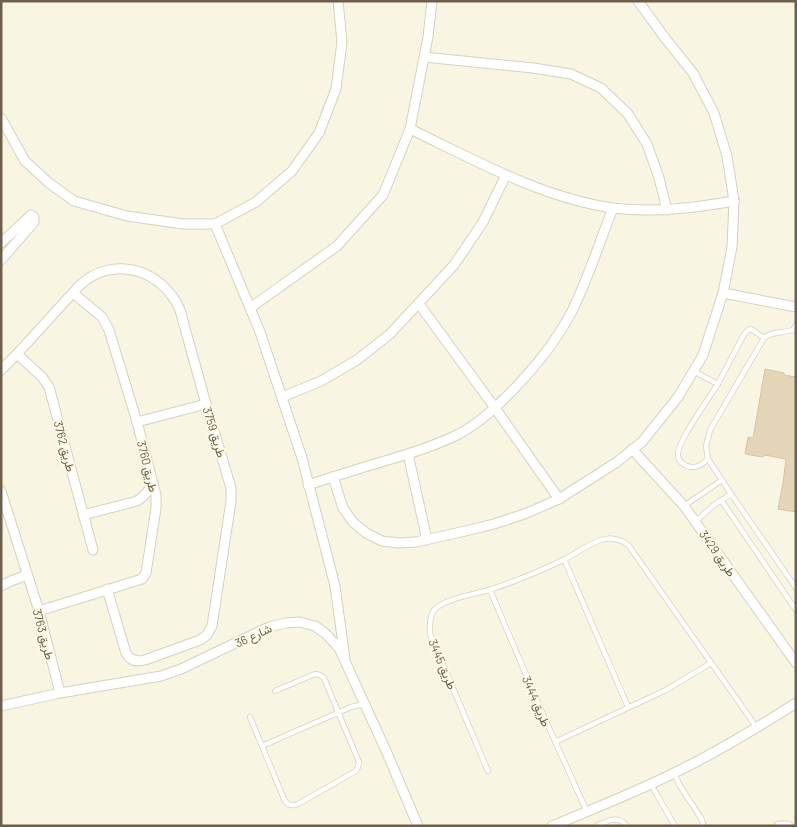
<svg xmlns="http://www.w3.org/2000/svg" width="797" height="827" font-family="Barlow,Vazirmatn,sans-serif">
<rect width="100%" height="100%" fill="#f8f5e2"/>
<polygon fill="#e5d5b8" stroke="#dac4a0" points="765,369 784,373 784,375 796,377 796,512 778,509 783,483 786,459 764,455 763,457 745,454 748,437 753,438"/>
<g fill="none" stroke-linecap="round" stroke-linejoin="round">
<defs>
<g id="service">
<path d="M796 325 793 330C783 333 772 331 764 338L710 430 706 446 708 459 731 494 796 588"/>
<polyline points="693,371 718,384"/>
<path d="M708 459C703 464 698 468 691 467 685 466 678 462 678 455 677 441 709 399 717 385 727 368 735 350 745 333L748 330 751 329 764 338"/>
<polyline points="721,500 796,610"/>
<polyline points="684,506 722,480"/>
<polyline points="696,521 714,505 731,494"/>
<polyline points="564,559 628,707"/>
<polyline points="490,590 541,710 587,812"/>
<path d="M250 717 284 799C287 805 291 807 298 804L356 771 358 767 359 762 324 678 320 675 315 674 275 691"/>
<polyline points="555,742 666,690 711,663"/>
<polyline points="262,746 351,707 365,704"/>
<path d="M488 771 430 634C430 626 429 616 435 609 445 599 475 594 489 590 514 582 540 571 563 560 576 554 588 544 601 540 611 537 621 539 629 546L757 728"/>
<polyline points="674,773 680,786 701,818 703,823 702,826"/>
<polyline points="651,784 657,795 675,826"/>
<path d="M596 826C608 821 617 814 627 826"/>
</g>
<g id="minor">
<polyline points="424,57 533,68 571,74 601,88 628,114 647,144 659,178 667,210"/>
<polyline points="1,118 25,161 49,183 74,201 127,216 183,224 215,224 260,332 302,458 335,586 345,659"/>
<path d="M410 129C475 160 540 197 612 208 653 213 694 208 734 201"/>
<polyline points="215,224 256,202 292,171 319,133 336,89 342,42 338,1"/>
<polyline points="1,243 30,216 31,215 34,217 34,222 1,260"/>
<polyline points="723,293 796,307"/>
<polyline points="419,304 495,408 559,499"/>
<polyline points="250,308 337,246 383,195 410,129 428,37 432,1"/>
<polyline points="17,354 42,377 49,387 93,550"/>
<path d="M1 370 17 354 79 286C113 254 162 269 180 310L206 404 231 488V501L212 626 207 635 200 640 145 660C137 662 130 661 126 653L107 589"/>
<polyline points="282,397 321,381 357,360 390,334 454,265 483,222 506,175"/>
<polyline points="137,422 206,404"/>
<polyline points="632,449 684,506 796,663"/>
<polyline points="408,454 427,540"/>
<polyline points="333,477 343,508 353,522 366,533 382,541 399,543 416,542 461,532 494,524 527,513 559,499 617,462 642,442 678,397 703,355 723,293 732,247 734,201 727,156 714,113 693,73 665,38 638,1"/>
<path d="M308 485C335 476 361 468 388 460 412 453 437 445 459 434 481 422 497 406 514 389 536 366 556 341 571 313 588 280 599 243 613 208"/>
<polyline points="1,491 39,611 60,693"/>
<path d="M83 515 137 501C145 496 150 490 152 482"/>
<polyline points="1,586 11,581 27,575"/>
<polyline points="39,611 142,579 146,573 156,508 156,495 137,422 109,330 102,317 73,293"/>
<polyline points="1,706 60,693 161,676 181,669 269,627 286,623 300,622 307,624 315,626 326,634 339,648 387,753 418,826"/>
<path d="M552 826C593 809 634 793 674 773 716 753 757 728 796 703"/>
<polyline points="779,826 788,826"/>
</g>
</defs>
<use href="#service" stroke="#d8d1bd" stroke-width="6"/>
<use href="#minor" stroke="#d8d1bd" stroke-width="11"/>
<use href="#service" stroke="#fff" stroke-width="4.5"/>
<use href="#minor" stroke="#fff" stroke-width="9"/>
</g>
<g text-anchor="middle" dominant-baseline="central" stroke-width="4" stroke-linejoin="round" paint-order="stroke">
<g font-size="12" fill="#6c5f4c" stroke="#fcf9e7">
<text transform="translate(215 432) rotate(73)">طريق 3759</text>
<text transform="translate(65 446) rotate(75)">طريق 3762</text>
<text transform="translate(148 466) rotate(76)">طريق 3760</text>
<text transform="translate(718 553) rotate(55)">طريق 3429</text>
<text transform="translate(44 634) rotate(75)">طريق 3763</text>
<text transform="translate(253 635) rotate(-25)">شارع 36</text>
<text transform="translate(443 664) rotate(67)">طريق 3445</text>
<text transform="translate(537 701) rotate(67)">طريق 3444</text>
</g>
</g>
<rect width="797" height="827" fill="none" stroke="#6c5f4c" stroke-width="5"/>
</svg>
